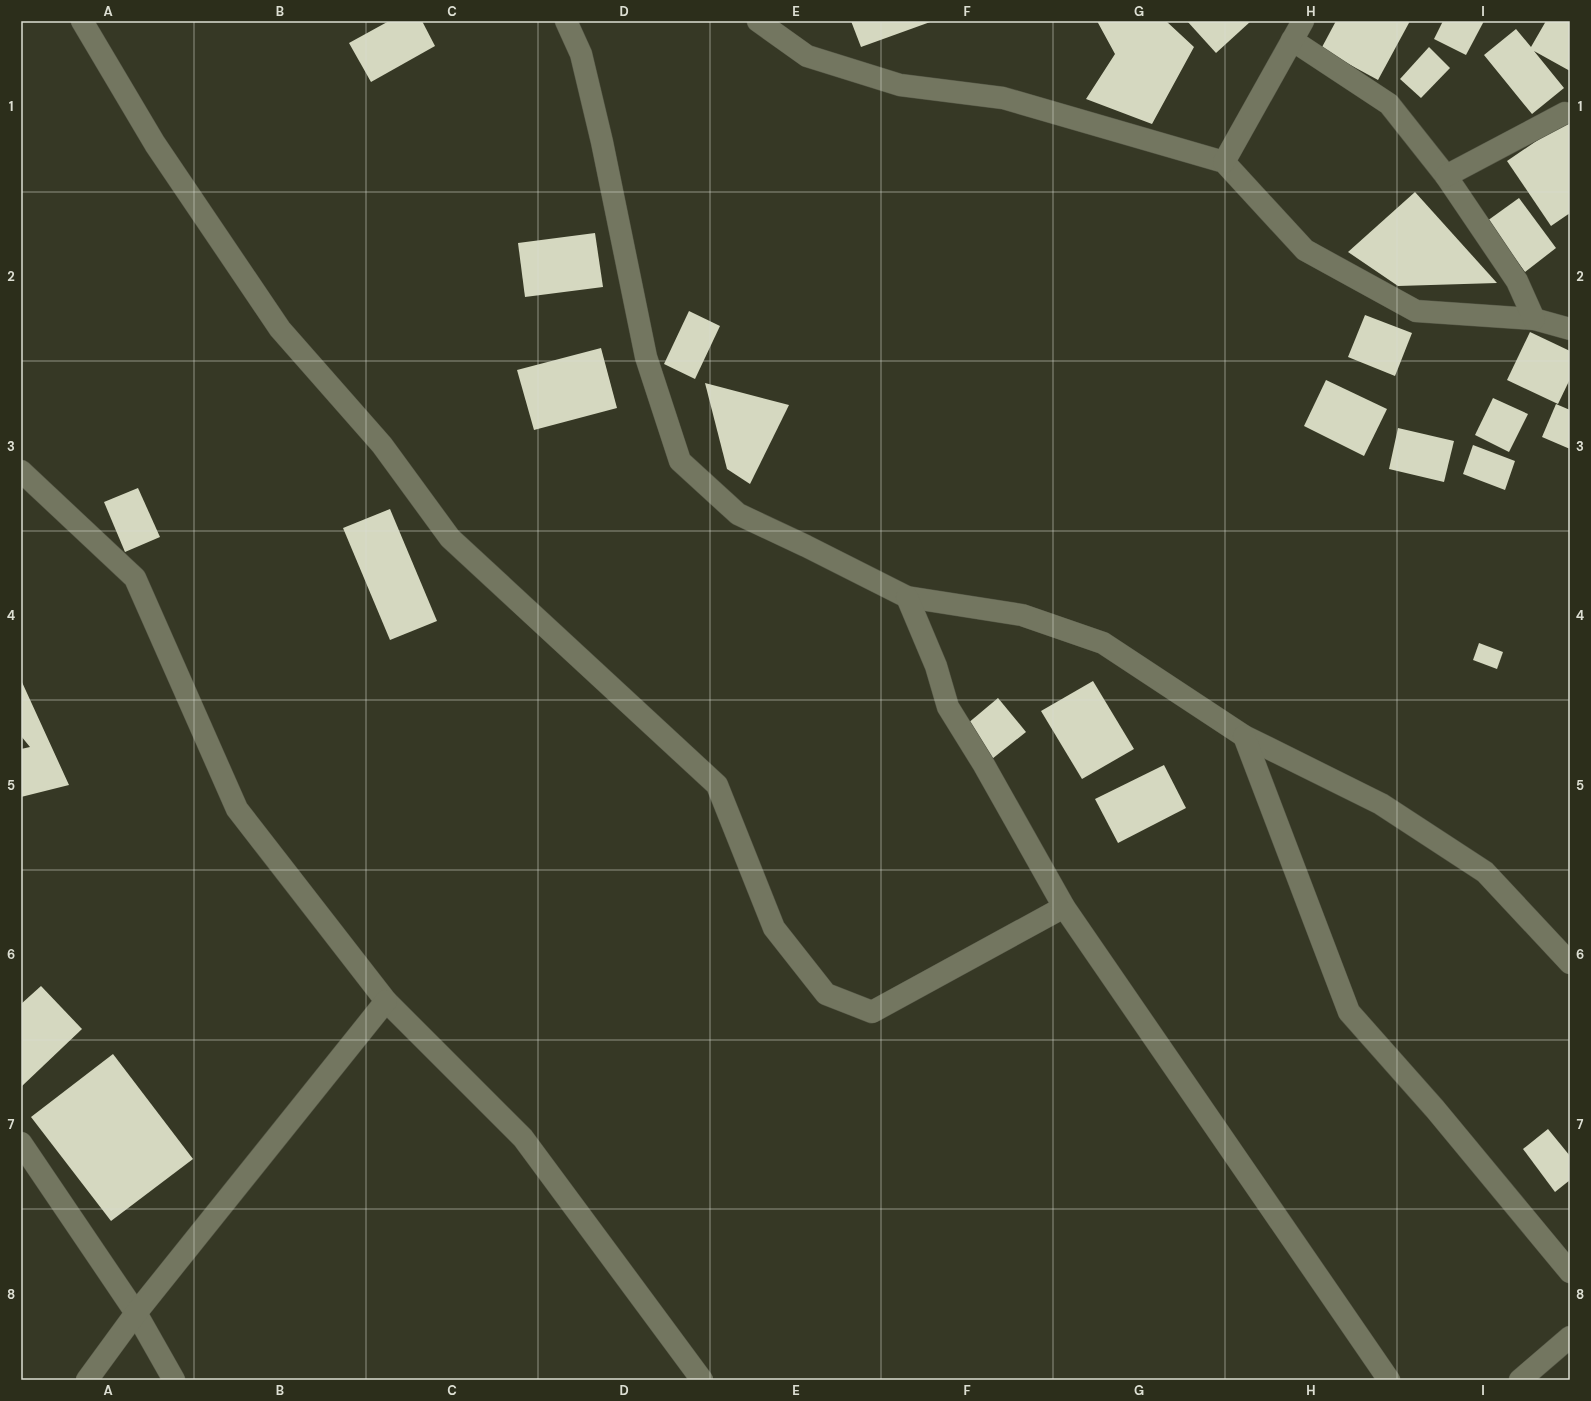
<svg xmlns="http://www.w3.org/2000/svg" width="1591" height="1401" font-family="'DM Sans',sans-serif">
<rect width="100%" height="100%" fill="#363825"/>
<g fill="#d5d8c0">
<polygon points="389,21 422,21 435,46 371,82 349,43"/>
<polygon points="851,21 933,21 861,47"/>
<polygon points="1097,21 1166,21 1194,47 1152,124 1086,99 1115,54"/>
<polygon points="1187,21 1251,21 1216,53"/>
<polygon points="1336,21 1410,21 1378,80 1321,49"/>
<polygon points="1443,21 1484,21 1466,55 1434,39"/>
<polygon points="1546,21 1570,21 1570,71 1534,51 1564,88 1532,114 1484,55 1516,29 1531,47"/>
<polygon points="1429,47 1450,68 1421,98 1400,79"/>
<polygon points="1570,118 1570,213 1551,226 1507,161"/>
<polygon points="1415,192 1497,283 1398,286 1348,252"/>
<polygon points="1519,198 1556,248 1525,272 1487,221"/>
<polygon points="595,233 603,287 525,297 518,243"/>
<polygon points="689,311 720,326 695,379 664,364"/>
<polygon points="1365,315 1412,333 1395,376 1348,357"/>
<polygon points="1530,332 1570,351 1570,379 1558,404 1507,380"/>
<polygon points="601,348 617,408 534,430 517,370"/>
<polygon points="1326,380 1387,409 1364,456 1304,426"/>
<polygon points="705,383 789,405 750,484 727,469"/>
<polygon points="1493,398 1528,414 1509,452 1475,435"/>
<polygon points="1556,404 1570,410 1570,449 1542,437"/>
<polygon points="1398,428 1454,441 1444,482 1389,469"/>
<polygon points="1473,445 1515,461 1505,490 1463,474"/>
<polygon points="138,488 160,537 125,552 104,502"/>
<polygon points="390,509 437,621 390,640 343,528"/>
<polygon points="1479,643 1503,652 1497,669 1473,660"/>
<polygon points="21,680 69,785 21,797 21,749 30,747 21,736"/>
<polygon points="1093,681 1134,749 1082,779 1041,711"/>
<polygon points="998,698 1026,732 992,759 967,724"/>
<polygon points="1164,765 1186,808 1118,843 1095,799"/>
<polygon points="41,986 82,1029 21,1087 21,1004"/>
<polygon points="113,1054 193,1159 111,1221 31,1117"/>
<polygon points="1548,1129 1570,1156 1570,1180 1555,1192 1523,1149"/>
</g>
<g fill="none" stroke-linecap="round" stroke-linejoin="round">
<defs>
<g id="minor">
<polyline points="82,21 155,144 280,329 382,445 450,538 717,785 774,928 826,994 872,1012 1064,907"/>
<polyline points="566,21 581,54 602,142 646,357 680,461 738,514 806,546 907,597 1022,615 1103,643 1244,736 1381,804 1485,872 1570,963"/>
<polyline points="758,21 807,56 900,85 1003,98 1224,162 1305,250 1416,311 1534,319 1570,329"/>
<polyline points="1292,40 1389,104 1446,176 1517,281 1534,319"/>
<polyline points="1224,162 1303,21"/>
<polyline points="1446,176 1565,113"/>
<polyline points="21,471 135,578 237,809 386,1001 523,1138 702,1380"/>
<polyline points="907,597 936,666 948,707 984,765 1064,907 1389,1380"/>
<polyline points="1244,736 1349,1012 1435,1109 1570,1272"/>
<polyline points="21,1143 136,1313 174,1380"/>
<polyline points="87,1380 136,1313 386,1001"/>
<polyline points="1520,1380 1570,1337"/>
</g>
</defs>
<use href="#minor" stroke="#535544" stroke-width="23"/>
<use href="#minor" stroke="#737660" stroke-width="22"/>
</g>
<path fill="none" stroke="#dddfd3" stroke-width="1" stroke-opacity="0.55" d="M194 21V1380M366 21V1380M538 21V1380M710 21V1380M881 21V1380M1053 21V1380M1225 21V1380M1397 21V1380M21 192H1570M21 361H1570M21 531H1570M21 700H1570M21 870H1570M21 1040H1570M21 1209H1570"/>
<rect width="1591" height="1401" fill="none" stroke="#2c2e1b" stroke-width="44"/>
<rect x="22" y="22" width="1547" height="1357" fill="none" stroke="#dddfd3" stroke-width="1.5"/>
<g font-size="13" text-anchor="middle" font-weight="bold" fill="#dddfd3">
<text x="108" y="16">A</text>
<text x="280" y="16">B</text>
<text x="452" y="16">C</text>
<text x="624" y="16">D</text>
<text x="796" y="16">E</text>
<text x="967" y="16">F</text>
<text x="1139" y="16">G</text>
<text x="1311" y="16">H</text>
<text x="1483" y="16">I</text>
<text x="11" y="111">1</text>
<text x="1580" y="111">1</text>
<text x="11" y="281">2</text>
<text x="1580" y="281">2</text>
<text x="11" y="451">3</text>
<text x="1580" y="451">3</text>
<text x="11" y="620">4</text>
<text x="1580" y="620">4</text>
<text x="11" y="790">5</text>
<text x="1580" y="790">5</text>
<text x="11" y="959">6</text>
<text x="1580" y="959">6</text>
<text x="11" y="1129">7</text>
<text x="1580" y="1129">7</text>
<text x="11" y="1299">8</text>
<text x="1580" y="1299">8</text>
<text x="108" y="1395">A</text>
<text x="280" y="1395">B</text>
<text x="452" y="1395">C</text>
<text x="624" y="1395">D</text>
<text x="796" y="1395">E</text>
<text x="967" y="1395">F</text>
<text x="1139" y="1395">G</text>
<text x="1311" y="1395">H</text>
<text x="1483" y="1395">I</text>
</g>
</svg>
